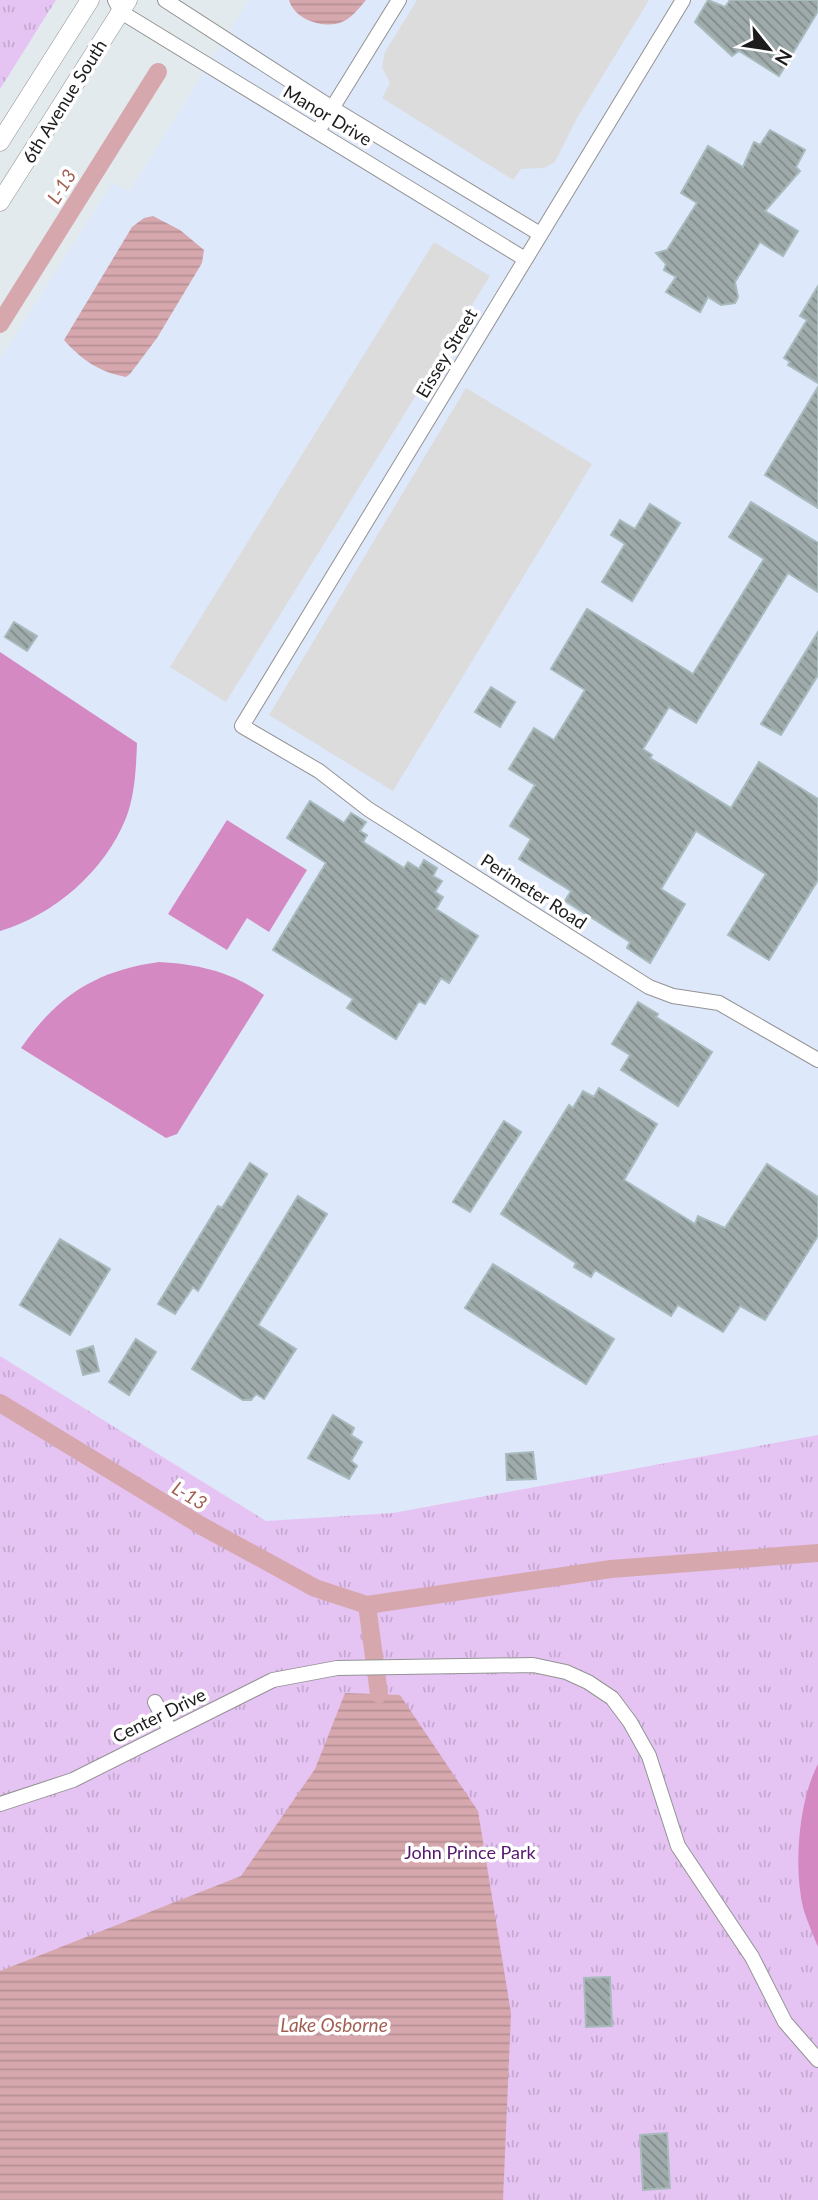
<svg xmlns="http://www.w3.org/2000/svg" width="818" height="2200" font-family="Lato,sans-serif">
<defs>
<pattern id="park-tufts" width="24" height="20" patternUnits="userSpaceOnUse" patternTransform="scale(1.75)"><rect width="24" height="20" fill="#e5c4f3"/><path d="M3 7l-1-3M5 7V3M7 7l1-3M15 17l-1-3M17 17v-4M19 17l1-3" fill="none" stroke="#c4a8d0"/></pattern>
<pattern id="water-rules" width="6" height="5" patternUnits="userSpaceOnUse" patternTransform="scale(1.75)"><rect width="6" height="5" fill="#d6a8ae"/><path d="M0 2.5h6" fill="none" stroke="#b79095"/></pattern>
<pattern id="building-back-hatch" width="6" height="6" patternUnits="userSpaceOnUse" patternTransform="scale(1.75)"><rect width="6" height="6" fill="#9faaaa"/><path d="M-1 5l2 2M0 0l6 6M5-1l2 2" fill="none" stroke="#818a8a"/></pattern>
</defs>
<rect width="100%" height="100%" fill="#e3eaed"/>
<polygon fill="#dee8fb" points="249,0 818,0 818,1435 393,1513 266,1521 0,1356 0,359 112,183 129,192"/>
<g fill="url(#park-tufts)">
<polygon points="0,0 56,0 0,89"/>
<polygon points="0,1356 266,1521 393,1513 818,1435 818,2200 0,2200"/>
</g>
<g fill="#d489c2">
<path d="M0 652 137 743C136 768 135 795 126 818 105 871 54 915 0 931Z"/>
<polygon points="227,820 307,870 269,932 247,918 227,950 168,914"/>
<path d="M159 962C198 964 232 972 264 995L177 1134 166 1138 21 1048C57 996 95 971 159 962Z"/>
<path d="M818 1764V1947C813 1935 808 1923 804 1911 793 1870 798 1802 818 1764Z"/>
</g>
<g fill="#dcdcdc">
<polygon points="417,0 649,0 577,118 555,162 544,168 521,169 513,180 382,98 390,83 382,67 385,52"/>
<polygon points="434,242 490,276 226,702 170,667"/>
<polygon points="466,388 592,464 393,791 269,715"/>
</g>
<g fill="url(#water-rules)">
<path d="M289 0H366C361 6 353 16 346 20 328 31 295 21 289 0Z"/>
<path d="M153 216 180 230 204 250 202 263 157 338 130 374 126 377C99 372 82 360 64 340L132 227 144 218Z"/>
<polygon points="345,1693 400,1695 478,1811 511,2013 503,2200 0,2200 0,1971 241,1876 315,1769"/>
</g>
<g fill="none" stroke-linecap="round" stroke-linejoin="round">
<g stroke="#d6a8ae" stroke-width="18">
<polyline points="0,324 158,72"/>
<polyline points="0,1403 200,1525 315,1588 367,1605 611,1569 818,1553"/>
<polyline points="367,1605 379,1694"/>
</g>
</g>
<g fill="url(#building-back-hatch)" stroke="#a7bbbd" stroke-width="2">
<polygon points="708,0 725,7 730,0 818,0 818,11 779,76 739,51 732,56 695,22"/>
<polygon points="770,130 805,150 796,167 800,171 765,211 798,231 783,256 760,242 735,282 738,297 735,303 721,305 708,297 700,312 666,292 676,277 664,270 666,264 656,253 667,250 697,203 681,193 708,146 743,167 754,142 760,145"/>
<polygon points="818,286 818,383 788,365 790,362 784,358 807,320 800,316"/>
<polygon points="818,387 818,508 765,475"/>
<polygon points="751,502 818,543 818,592 788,573 696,723 669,707 643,749 652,755 650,758 731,808 759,762 818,799 818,880 769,960 728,935 766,874 696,831 661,889 685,904 650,963 627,948 630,942 565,901 571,891 519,859 531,839 510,826 535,785 509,769 534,728 554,740 585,690 551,669 587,609 693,674 764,559 729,537"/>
<polygon points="650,504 680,523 632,601 602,582 625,544 611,535 620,520 635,529"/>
<polygon points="14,622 37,636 27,651 5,637"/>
<polygon points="818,632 818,675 781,735 761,724"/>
<polygon points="491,687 515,702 500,727 475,712"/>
<polygon points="310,801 344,823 351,813 366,822 360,831 367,835 363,842 404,868 408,862 419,869 424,860 437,868 433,876 442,881 435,892 443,897 436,909 478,936 449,983 441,978 425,1004 419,1001 396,1039 347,1008 353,999 273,950 326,863 287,838"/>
<polygon points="638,1002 658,1014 656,1017 712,1052 678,1106 621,1070 630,1055 612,1044"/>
<polygon points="599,1088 657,1124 624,1180 695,1224 698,1216 725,1228 767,1164 818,1197 818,1236 765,1320 740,1306 723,1332 678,1305 671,1316 595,1270 591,1277 574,1267 576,1263 501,1214 569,1105 573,1108 583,1091 594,1097"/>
<polygon points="504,1121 521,1132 470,1212 453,1202"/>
<polygon points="250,1163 267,1174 198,1291 193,1287 175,1314 158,1304 218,1206 222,1208"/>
<polygon points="298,1196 327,1214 258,1325 296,1349 264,1399 256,1394 251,1400 243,1400 192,1369"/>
<polygon points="60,1239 110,1269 70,1335 20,1305"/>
<polygon points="493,1264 614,1339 586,1384 465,1308"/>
<polygon points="136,1339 156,1352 129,1395 109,1382"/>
<polygon points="93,1346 99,1371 83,1375 77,1351"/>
<polygon points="333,1415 354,1428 351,1435 362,1442 351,1461 357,1466 349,1479 308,1458"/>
<polygon points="533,1452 536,1479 507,1480 506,1454"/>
<polygon points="610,1977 612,2026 586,2027 584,1978"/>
<polygon points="667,2133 670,2188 643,2190 640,2135"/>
</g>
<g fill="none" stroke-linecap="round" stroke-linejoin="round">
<defs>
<g id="minor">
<polyline points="115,0 121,12 525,259"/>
<polyline points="165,0 332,108 540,234"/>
<polyline points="683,0 242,726 319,771 368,809 649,987 673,996 719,1003 818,1060"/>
<polyline points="318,131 399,0"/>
<polyline points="155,1702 170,1730"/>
<polyline points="0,1804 73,1780 273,1680 337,1668 533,1665 566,1672 588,1682 612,1698 630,1722 649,1756 678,1846 752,1957 785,2022 818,2060"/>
</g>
<g id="tertiary">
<polyline points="0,142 90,0"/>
<polyline points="0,202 128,0"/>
</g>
</defs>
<use href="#minor" stroke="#939393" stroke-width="16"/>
<use href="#tertiary" stroke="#939393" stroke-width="19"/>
<use href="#minor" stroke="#fff" stroke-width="14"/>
<use href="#tertiary" stroke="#fff" stroke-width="18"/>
</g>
<g text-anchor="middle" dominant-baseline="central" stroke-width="7" stroke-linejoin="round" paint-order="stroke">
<g font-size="18" fill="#1c1c1c" stroke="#fff">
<text transform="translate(64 101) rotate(-58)">6th Avenue South</text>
<text transform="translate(328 115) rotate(31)">Manor Drive</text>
<text transform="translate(446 353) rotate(-59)">Eissey Street</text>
<text transform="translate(534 891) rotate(33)">Perimeter Road</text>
<text transform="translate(159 1715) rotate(-26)">Center Drive</text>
</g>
<g font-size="18" fill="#55166e" stroke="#fff">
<text x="470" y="1852">John Prince Park</text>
</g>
<g font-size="19" font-style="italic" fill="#a15e53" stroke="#fff">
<text transform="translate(61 186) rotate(-58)">L-13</text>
<text transform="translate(190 1495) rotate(31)">L-13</text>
<text x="334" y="2024">Lake Osborne</text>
</g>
</g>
<g transform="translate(769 49) rotate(120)" stroke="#ffffff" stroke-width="5" paint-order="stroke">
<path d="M0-5L12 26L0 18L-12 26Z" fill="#1c1c1c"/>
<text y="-10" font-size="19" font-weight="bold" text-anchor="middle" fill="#1c1c1c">N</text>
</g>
</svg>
